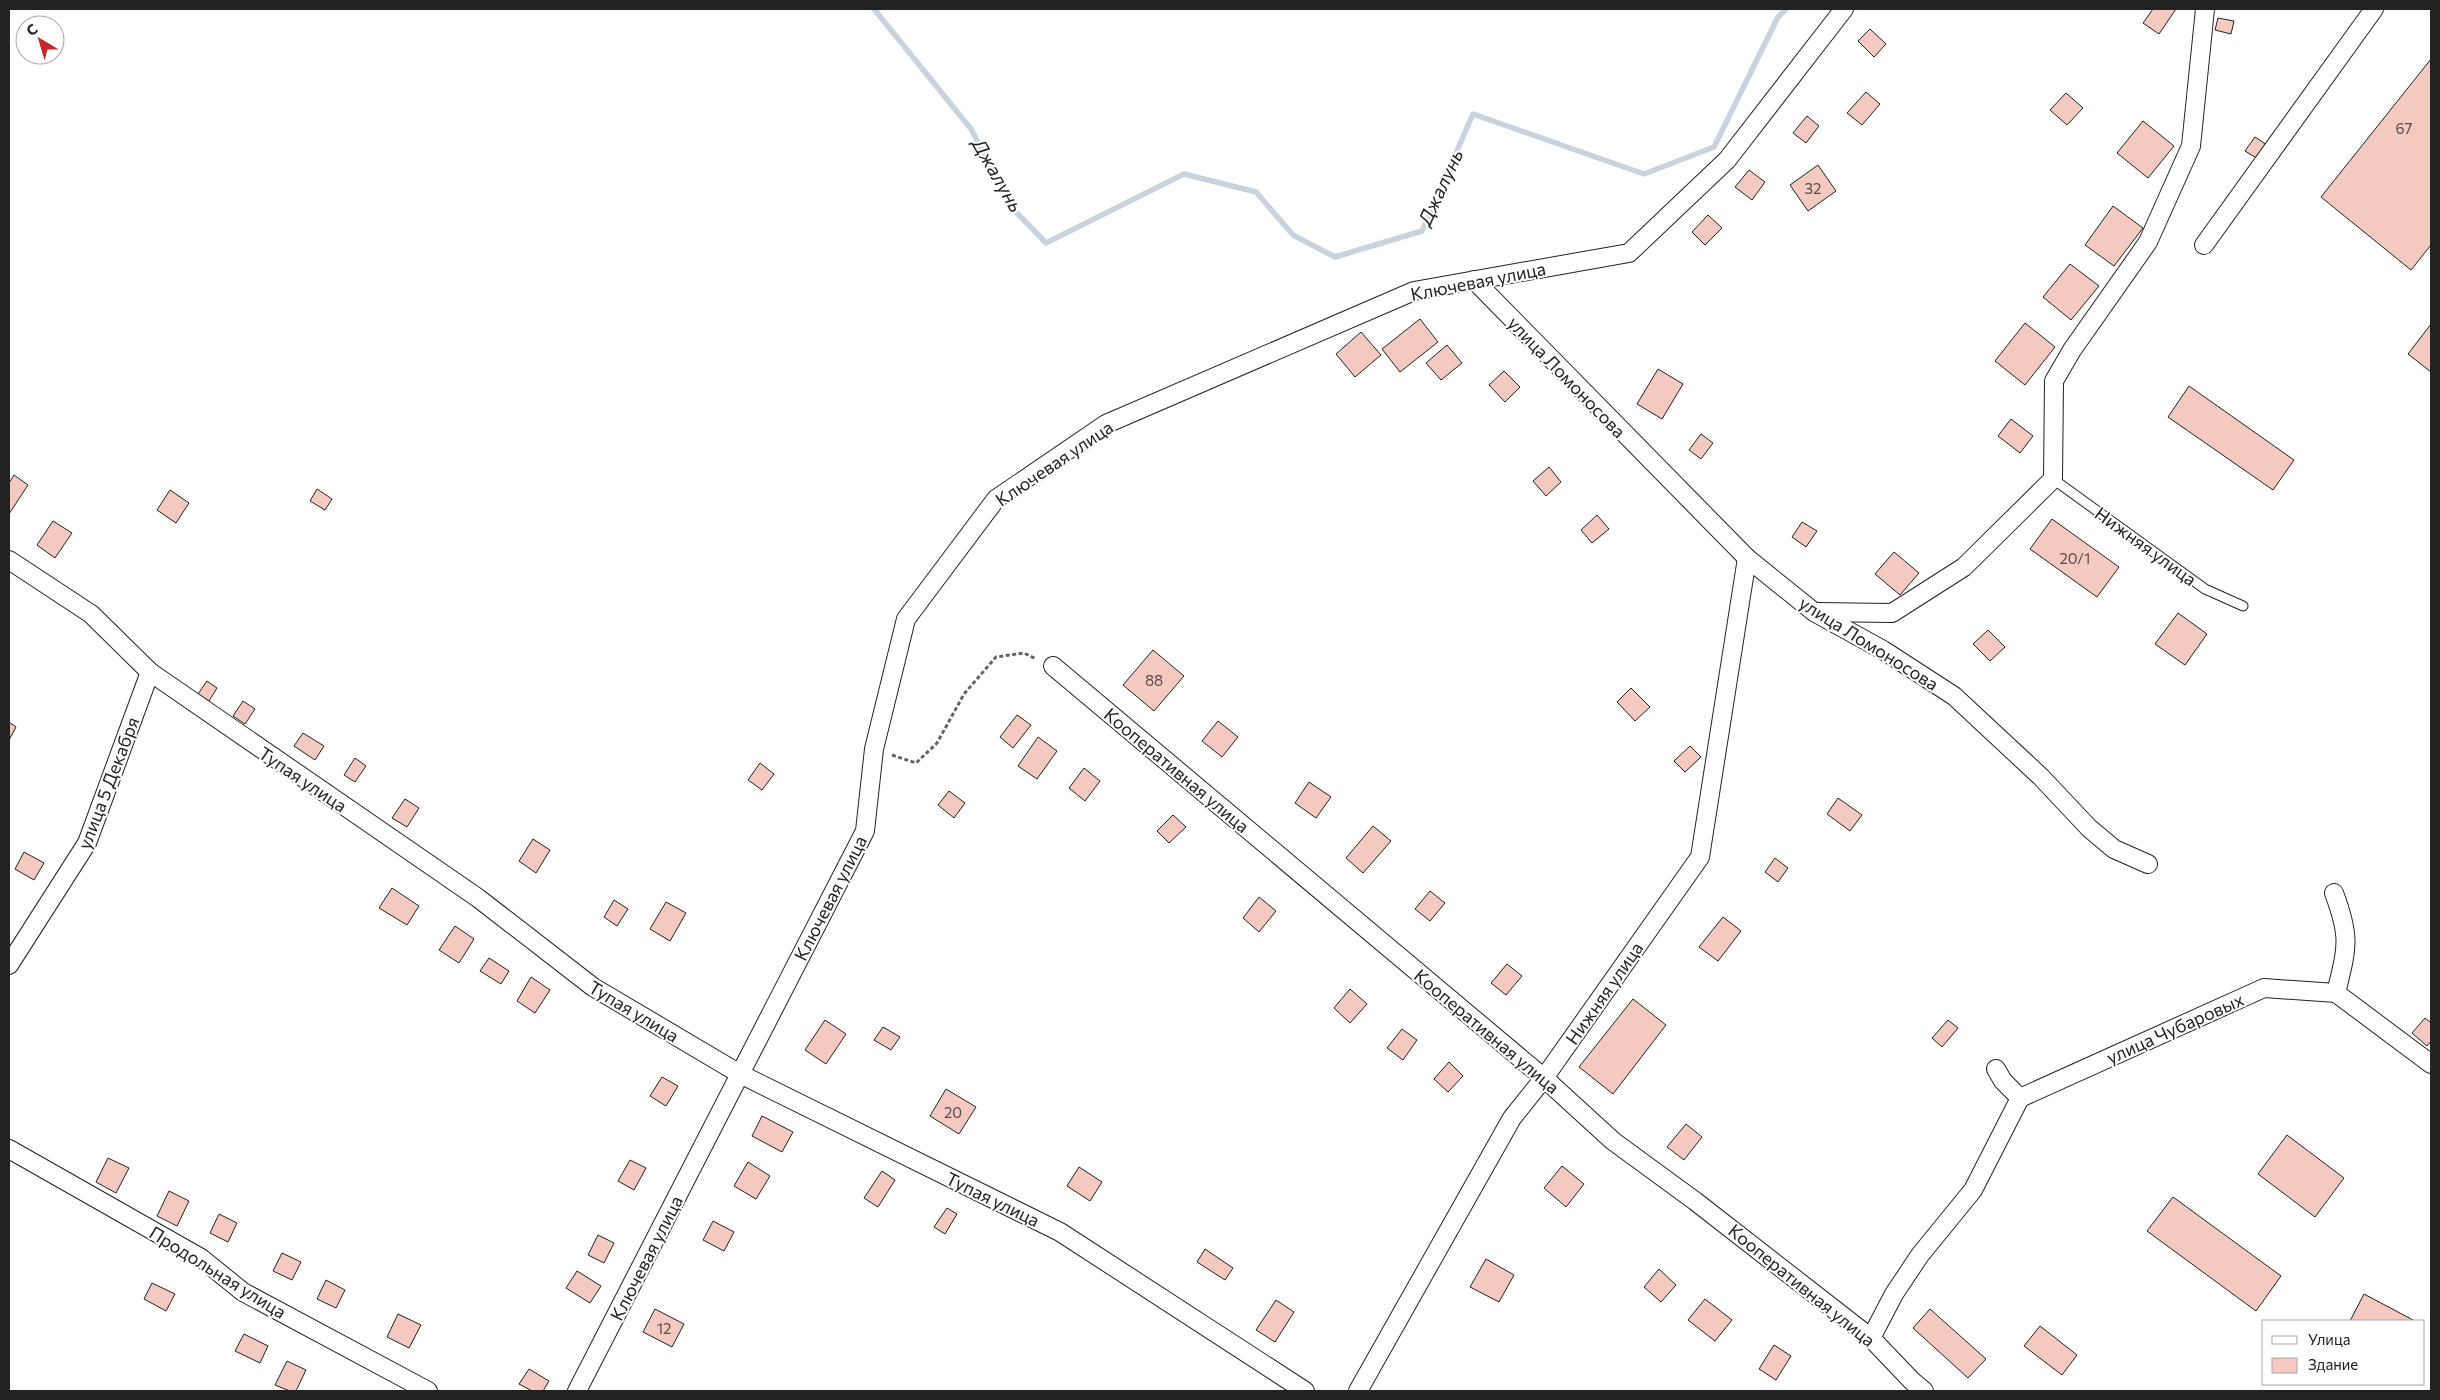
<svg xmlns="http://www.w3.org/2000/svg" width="2440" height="1400" font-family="Commissioner,sans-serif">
<rect width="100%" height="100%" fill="#fff"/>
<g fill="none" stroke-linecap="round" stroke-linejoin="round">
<polyline stroke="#c7d3dd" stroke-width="5.5" points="874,9 971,129 1014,210 1046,243 1184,174 1256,192 1293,235 1335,257 1422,231 1473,114 1644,174 1714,147 1778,17 1786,9"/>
</g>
<g fill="#f3c9c0" stroke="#222">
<polygon points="2153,9 2176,9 2159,34 2143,23"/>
<polygon points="2218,18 2234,21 2231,34 2215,30"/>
<polygon points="1870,29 1886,44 1874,57 1858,41"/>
<polygon points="2431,59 2431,245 2411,270 2321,197"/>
<polygon points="1866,92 1880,104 1862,125 1847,113"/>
<polygon points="2066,93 2083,108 2067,125 2050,110"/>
<polygon points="1807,116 1819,126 1806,143 1793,133"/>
<polygon points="2143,121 2174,146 2148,178 2117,153"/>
<polygon points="2255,137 2267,145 2258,159 2245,151"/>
<polygon points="1818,165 1836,191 1808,211 1790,185"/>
<polygon points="1749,170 1765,182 1752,200 1735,187"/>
<polygon points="2113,206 2143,228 2114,266 2085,245"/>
<polygon points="1708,215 1722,228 1705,245 1692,232"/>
<polygon points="2070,264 2099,286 2071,320 2043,297"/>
<polygon points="1420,319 1438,342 1400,372 1382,349"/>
<polygon points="2025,323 2055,347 2025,385 1995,361"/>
<polygon points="2431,324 2431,372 2408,354"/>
<polygon points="1361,332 1381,355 1355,377 1336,354"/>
<polygon points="1447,345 1462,363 1441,380 1426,363"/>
<polygon points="1658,369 1683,384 1662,419 1637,404"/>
<polygon points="1504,371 1520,387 1505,402 1489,385"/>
<polygon points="2189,386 2294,460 2273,490 2168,417"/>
<polygon points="2011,419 2033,436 2020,453 1998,436"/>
<polygon points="1701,434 1713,443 1701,459 1689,450"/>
<polygon points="1549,467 1561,482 1546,496 1533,481"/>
<polygon points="14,475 28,485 9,514 9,483"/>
<polygon points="317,489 332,499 325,510 310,501"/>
<polygon points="170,490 189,503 176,523 157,510"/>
<polygon points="1597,515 1609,529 1592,543 1581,530"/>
<polygon points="2052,519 2119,567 2097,597 2030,549"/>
<polygon points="53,521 72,533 55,558 37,545"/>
<polygon points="1802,522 1817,531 1806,547 1792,537"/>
<polygon points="1894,552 1919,573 1900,595 1875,574"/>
<polygon points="2178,613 2207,634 2185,665 2155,644"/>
<polygon points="1988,630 2005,647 1990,661 1973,644"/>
<polygon points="1153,650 1184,676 1154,711 1123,685"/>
<polygon points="207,681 217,688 209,701 198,694"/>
<polygon points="1631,688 1650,707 1635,721 1617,702"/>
<polygon points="243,701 255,709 245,724 233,716"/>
<polygon points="1017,715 1031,725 1013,748 1000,737"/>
<polygon points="1218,721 1238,737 1222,757 1202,741"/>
<polygon points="9,722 16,727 9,740"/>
<polygon points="303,733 324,746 315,760 294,746"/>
<polygon points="1038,737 1057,751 1037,779 1018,766"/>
<polygon points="1690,746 1701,757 1685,772 1674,761"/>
<polygon points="355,758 366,766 355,782 344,775"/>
<polygon points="760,763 774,774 762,790 748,780"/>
<polygon points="1084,768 1100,781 1085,801 1069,788"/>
<polygon points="1309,782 1331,797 1316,818 1295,803"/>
<polygon points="949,791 965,803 954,818 938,805"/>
<polygon points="1838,798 1862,815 1850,831 1827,814"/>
<polygon points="405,799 419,808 407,827 392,818"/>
<polygon points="1173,815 1186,827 1169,843 1157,831"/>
<polygon points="1373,826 1391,841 1363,873 1346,858"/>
<polygon points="533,839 550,850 536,873 519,861"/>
<polygon points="24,852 44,863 34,880 15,869"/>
<polygon points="1775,858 1788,868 1778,882 1765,872"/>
<polygon points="392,888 419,906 407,925 379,908"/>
<polygon points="1430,891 1445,903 1430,921 1415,909"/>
<polygon points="1259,897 1276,911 1259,932 1243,918"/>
<polygon points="614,900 628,909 617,926 604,917"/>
<polygon points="666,902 686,913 670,941 650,929"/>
<polygon points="1723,917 1741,931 1718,961 1699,947"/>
<polygon points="455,926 474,939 459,963 439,950"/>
<polygon points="489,958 509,971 501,984 480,971"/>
<polygon points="1507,964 1522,976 1506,995 1491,983"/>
<polygon points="531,977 550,990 535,1013 517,1001"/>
<polygon points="1350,989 1367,1004 1350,1023 1334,1008"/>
<polygon points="1633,999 1666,1025 1613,1094 1579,1067"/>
<polygon points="2425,1018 2431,1023 2431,1041 2427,1046 2412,1033"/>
<polygon points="825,1020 846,1034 826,1064 805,1050"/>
<polygon points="1948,1020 1958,1028 1942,1047 1932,1038"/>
<polygon points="883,1027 900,1037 891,1050 874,1040"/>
<polygon points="1402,1029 1417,1040 1403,1060 1387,1048"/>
<polygon points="1449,1062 1463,1076 1448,1092 1434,1079"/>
<polygon points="662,1077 678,1086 666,1106 650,1096"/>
<polygon points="946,1089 976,1107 959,1134 930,1116"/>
<polygon points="762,1116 793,1132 782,1152 752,1136"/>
<polygon points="1686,1124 1702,1137 1684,1160 1667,1147"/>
<polygon points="2287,1135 2344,1178 2315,1217 2258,1174"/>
<polygon points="108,1158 129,1168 116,1193 96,1182"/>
<polygon points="630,1160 646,1168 634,1190 618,1181"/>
<polygon points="748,1162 770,1176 756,1199 734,1186"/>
<polygon points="1562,1166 1584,1184 1566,1207 1544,1188"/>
<polygon points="1079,1167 1102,1182 1090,1201 1067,1186"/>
<polygon points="882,1171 895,1180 878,1207 864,1198"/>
<polygon points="169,1191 189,1201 177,1226 157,1216"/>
<polygon points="2173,1197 2281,1276 2256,1311 2147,1231"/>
<polygon points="947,1208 957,1214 945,1234 934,1227"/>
<polygon points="219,1214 237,1223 228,1242 210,1233"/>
<polygon points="713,1221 734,1232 724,1251 703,1240"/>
<polygon points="598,1235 614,1243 604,1263 588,1255"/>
<polygon points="1205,1249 1233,1268 1225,1280 1197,1262"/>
<polygon points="282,1253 301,1262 292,1280 273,1271"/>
<polygon points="1486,1259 1514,1275 1499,1302 1470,1287"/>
<polygon points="1659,1269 1676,1285 1661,1302 1644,1287"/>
<polygon points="577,1271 601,1286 590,1303 566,1288"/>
<polygon points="326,1280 345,1290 336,1308 317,1299"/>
<polygon points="152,1283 175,1294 166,1311 144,1299"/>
<polygon points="2364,1294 2415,1321 2350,1321"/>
<polygon points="1705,1299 1732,1320 1715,1341 1688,1320"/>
<polygon points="1276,1300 1294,1312 1275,1342 1256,1330"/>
<polygon points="655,1309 684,1324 672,1347 643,1332"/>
<polygon points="1930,1309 1986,1359 1968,1378 1913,1328"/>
<polygon points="398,1314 421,1325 409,1348 387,1337"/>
<polygon points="2040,1326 2077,1355 2062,1375 2024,1346"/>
<polygon points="244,1334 268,1346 260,1363 235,1351"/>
<polygon points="1774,1345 1791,1356 1776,1380 1759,1369"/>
<polygon points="287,1361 306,1370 296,1391 290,1391 275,1385"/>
<polygon points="529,1369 549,1381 543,1391 532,1391 519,1384"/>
</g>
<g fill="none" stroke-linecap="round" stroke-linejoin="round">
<defs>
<polyline id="lane" points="2053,479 2205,589 2243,606"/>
<g id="street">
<polyline points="2204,245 2374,9"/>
<polyline points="1474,280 1747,558 1814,612 1883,650 1954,696 2041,777 2089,828 2114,849 2148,864"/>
<polyline points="9,560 91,614 150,672 478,898 593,987 740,1074 1060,1232 1305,1391"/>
<polyline points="1817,612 1892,613 1964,567 2053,479 2054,381 2072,350 2148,242 2191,146 2205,9"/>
<polyline points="1053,666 1544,1078 1613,1141 1695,1201 1871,1338 1912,1381 1924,1391"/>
<polyline points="9,965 87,843 150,672"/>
<polyline points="2336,993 2431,1064"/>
<polyline points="1996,1069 2003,1081 2020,1098"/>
<polyline points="9,1149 201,1258 243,1292 428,1391"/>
<path d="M1871 1338 1894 1294 1920 1255 1973 1190 2020 1098 2264 988 2336 993C2347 948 2351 938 2334 893"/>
<polyline points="577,1391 865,831 874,749 906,619 996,499 1106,424 1414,291 1629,253 1727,160 1844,9"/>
<polyline points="1358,1391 1512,1118 1544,1078 1700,857 1747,558"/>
</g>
</defs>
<use href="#lane" stroke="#222" stroke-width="11"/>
<use href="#street" stroke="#222" stroke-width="20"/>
<polyline stroke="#646464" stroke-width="3" stroke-dasharray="4 2.5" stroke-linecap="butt" points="892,755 916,763 937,743 964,694 996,657 1024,653 1036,659"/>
<use href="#lane" stroke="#fff" stroke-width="9"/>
<use href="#street" stroke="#fff" stroke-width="18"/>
</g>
<g text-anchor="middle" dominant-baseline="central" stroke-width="4" stroke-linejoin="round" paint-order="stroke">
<g font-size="15" fill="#564c4a">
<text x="2404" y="128">67</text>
<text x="1813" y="188">32</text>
<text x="2075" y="558">20/1</text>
<text x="1154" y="680">88</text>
<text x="953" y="1112">20</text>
<text x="664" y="1328">12</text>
</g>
<g font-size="18" fill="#222" stroke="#fff">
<text transform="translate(1478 281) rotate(-11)">Ключевая улица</text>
<text transform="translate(1567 377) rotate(46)">улица Ломоносова</text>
<text transform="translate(1054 463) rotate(-34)">Ключевая улица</text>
<text transform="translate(2146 546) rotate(36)">Нижняя улица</text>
<text transform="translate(1869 643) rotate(32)">улица Ломоносова</text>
<text transform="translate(1177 770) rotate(40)">Кооперативная улица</text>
<text transform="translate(303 779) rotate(34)">Тупая улица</text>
<text transform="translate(108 783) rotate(-69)">улица 5 Декабря</text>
<text transform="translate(830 898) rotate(-63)">Ключевая улица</text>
<text transform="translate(1604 993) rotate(-55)">Нижняя улица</text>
<text transform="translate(634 1011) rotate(31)">Тупая улица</text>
<text transform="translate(2175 1028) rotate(-24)">улица Чубаровых</text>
<text transform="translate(1487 1031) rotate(40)">Кооперативная улица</text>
<text transform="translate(993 1199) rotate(26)">Тупая улица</text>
<text transform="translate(646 1258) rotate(-63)">Ключевая улица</text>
<text transform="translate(218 1272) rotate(32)">Продольная улица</text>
<text transform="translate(1802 1285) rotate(39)">Кооперативная улица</text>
</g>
<g font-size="19" font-style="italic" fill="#222" stroke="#fff">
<text transform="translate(998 175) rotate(60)">Джалунь</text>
<text transform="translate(1440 187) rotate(-65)">Джалунь</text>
</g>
</g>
<rect width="2440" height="1400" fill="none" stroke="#222222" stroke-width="20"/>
<rect x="2262" y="1320" width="162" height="65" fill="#ffffff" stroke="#a7a7a7"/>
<rect x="2272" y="1336" width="25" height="8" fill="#ffffff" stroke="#a7a7a7"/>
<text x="2308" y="1345" font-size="15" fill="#222222">Улица</text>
<rect x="2272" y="1358" width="25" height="15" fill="#f3c9c0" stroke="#a7a7a7"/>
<text x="2308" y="1370" font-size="15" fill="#222222">Здание</text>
<g transform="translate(40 40) rotate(322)"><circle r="24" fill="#ffffff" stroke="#a7a7a7"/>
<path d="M0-4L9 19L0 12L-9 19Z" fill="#c62828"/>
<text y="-8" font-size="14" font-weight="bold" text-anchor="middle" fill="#222222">С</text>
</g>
</svg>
